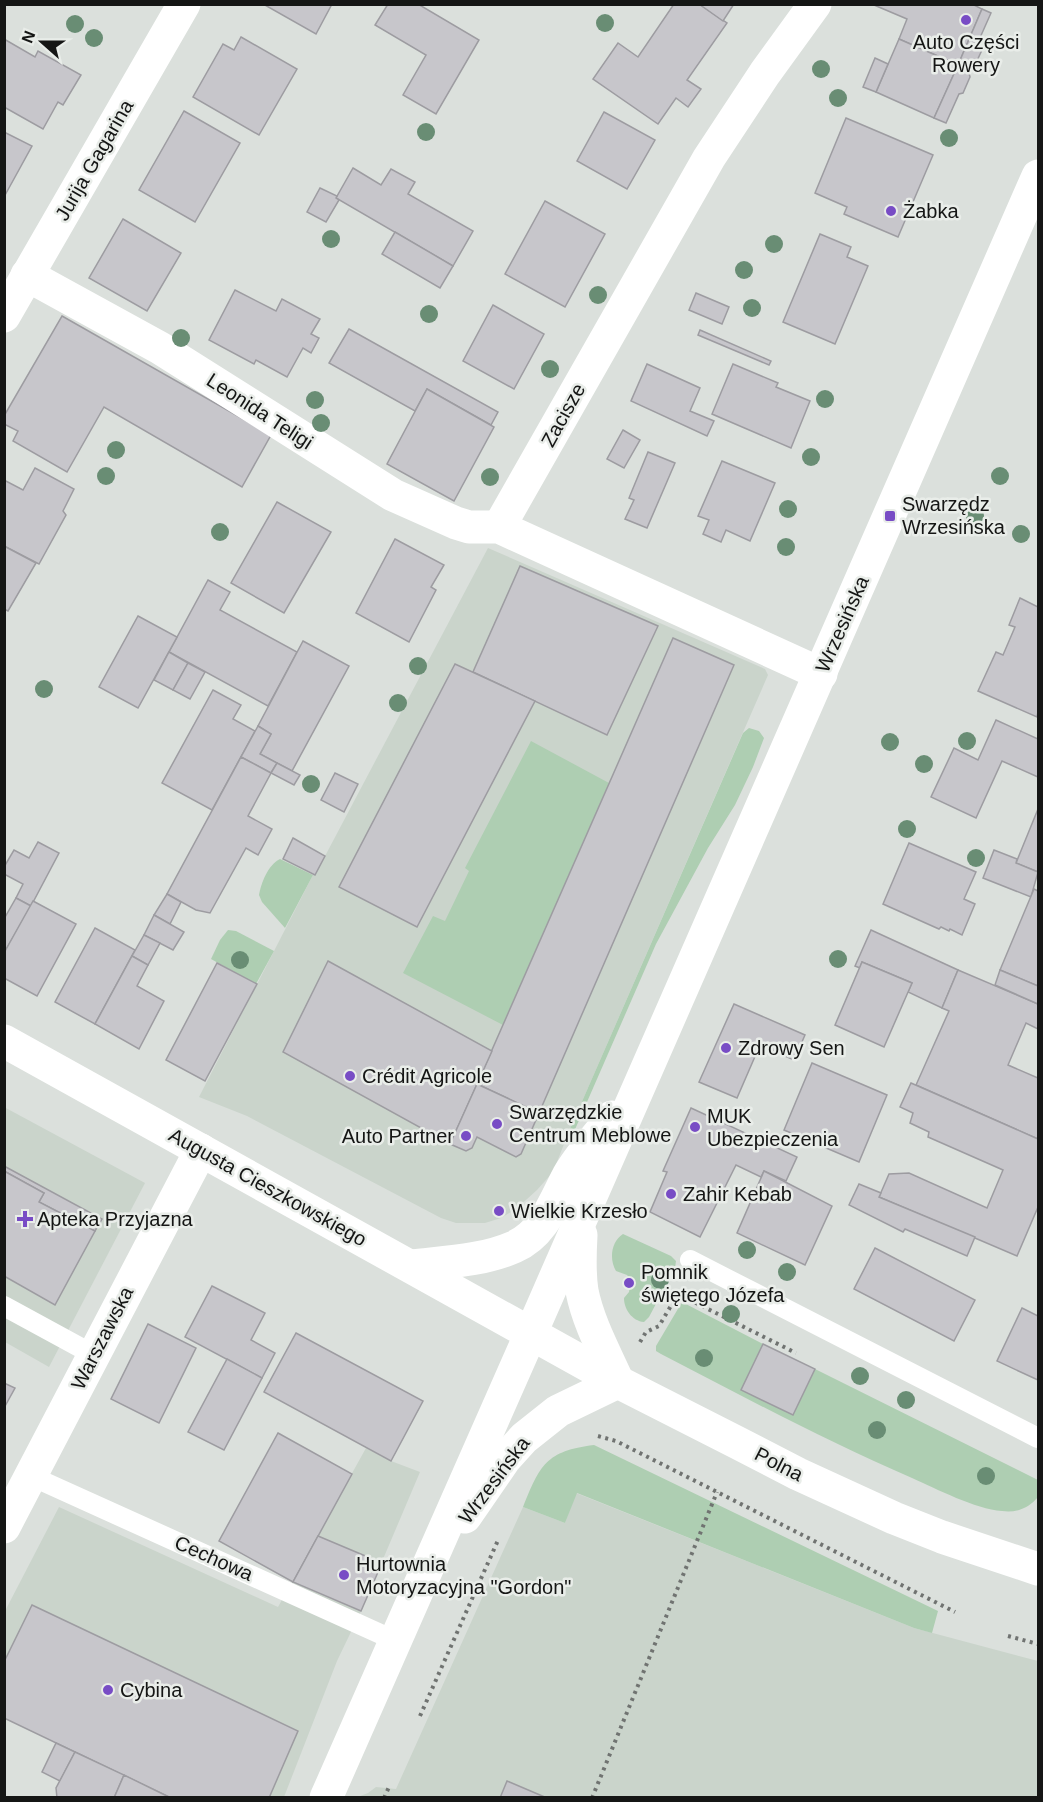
<svg xmlns="http://www.w3.org/2000/svg" width="1043" height="1802" font-family="Helvetica,sans-serif">
<rect width="100%" height="100%" fill="#dbe0dc"/>
<g fill="#cad4cb">
<polygon points="488,548 765,669 768,675 570,1129 553,1172 537,1190 516,1209 501,1218 485,1223 456,1223 441,1218 247,1116 199,1097 313,875 315,875"/>
<polygon points="4,1107 145,1183 49,1367 5,1342"/>
<polygon points="366,1448 391,1461 420,1472 361,1611 337,1661 284,1797 171,1797 5,1718 4,1613 59,1507 278,1607"/>
<polygon points="576,1493 914,1628 1038,1661 1038,1797 355,1798 368,1793 376,1787 396,1789 523,1507 565,1523"/>
</g>
<g fill="#aeceb2">
<polygon points="749,728 759,731 764,738 753,767 735,805 708,848 656,944 573,1134 571,1133 570,1129 743,733"/>
<polygon points="531,741 609,783 503,1025 403,973 433,916 445,921 469,871 465,868"/>
<path d="M280 859 313 875 285 928 262 902 259 895C261 883 268 865 280 859Z"/>
<polygon points="228,930 236,931 274,951 256,984 211,959 220,940"/>
<path d="M623 1234 671 1256 676 1261 675 1268 649 1317 644 1322C632 1321 624 1309 624 1298L629 1292 631 1280 627 1275 616 1271C609 1259 611 1242 623 1234Z"/>
<path d="M682 1302 763 1344 742 1389 793 1415 815 1369 1038 1480V1497C1029 1508 1017 1513 1002 1511 975 1509 937 1489 912 1478 826 1441 744 1397 661 1354L656 1351V1346Z"/>
<path d="M594 1445 938 1611 932 1633 914 1628 577 1493 565 1523 523 1507C540 1465 546 1451 594 1445Z"/>
</g>
<g fill="#c7c6cb" stroke="#9d9ca1" stroke-width="1.5">
<polygon points="263,4 332,4 316,34"/>
<polygon points="388,4 418,4 479,40 436,114 403,95 426,55 375,25"/>
<polygon points="674,4 699,4 727,23 687,80 701,89 688,107 676,98 658,124 593,79 618,43 638,57"/>
<polygon points="699,4 734,4 723,21"/>
<polygon points="972,4 982,9 958,65 899,39 907,19 874,5"/>
<polygon points="982,9 991,13 979,40 982,50 975,65 968,69 958,65"/>
<polygon points="241,37 297,69 259,135 193,97 223,44 234,50"/>
<polygon points="4,39 35,57 38,51 81,75 63,105 58,102 43,129 4,107"/>
<polygon points="899,39 958,65 934,118 876,92"/>
<polygon points="875,58 888,64 876,92 863,87"/>
<polygon points="958,65 968,69 970,77 963,93 959,94 946,123 934,118"/>
<polygon points="184,111 240,143 195,222 139,190"/>
<polygon points="604,112 655,140 627,189 577,161"/>
<polygon points="846,118 933,155 898,237 844,214 847,207 815,193"/>
<polygon points="4,132 32,146 4,197"/>
<polygon points="353,168 381,185 391,169 415,182 408,194 473,231 453,266 336,198"/>
<polygon points="320,188 337,196 336,198 339,200 326,222 307,212"/>
<polygon points="545,201 605,234 565,307 505,274"/>
<polygon points="123,219 181,253 147,311 89,278"/>
<polygon points="395,232 453,266 440,288 382,254"/>
<polygon points="820,234 851,247 847,257 868,266 835,344 783,322"/>
<polygon points="235,290 276,311 282,299 320,319 311,334 319,338 311,353 303,348 287,377 256,360 254,364 209,340"/>
<polygon points="696,293 729,307 722,324 689,310"/>
<polygon points="493,305 544,334 514,389 463,361"/>
<polygon points="62,316 271,435 242,487 104,407 67,472 13,441 18,431 4,424 4,416"/>
<polygon points="349,329 498,412 491,425 427,389 415,411 329,363"/>
<polygon points="700,330 771,361 769,365 698,335"/>
<polygon points="647,364 700,388 690,411 714,421 707,436 631,401"/>
<polygon points="733,364 778,383 776,387 810,401 791,448 712,414"/>
<polygon points="427,389 494,427 454,501 387,464"/>
<polygon points="623,430 640,440 624,468 607,459"/>
<polygon points="648,452 675,463 647,528 625,519 634,500 629,498"/>
<polygon points="722,461 775,483 750,541 726,530 721,542 703,534 709,520 698,516"/>
<polygon points="35,468 74,489 63,511 66,515 39,564 4,546 4,480 23,490"/>
<polygon points="277,502 331,532 284,613 231,583"/>
<polygon points="395,539 444,565 431,587 436,590 409,642 356,613"/>
<polygon points="4,546 36,563 8,611 4,609"/>
<polygon points="520,566 658,626 607,735 473,672"/>
<polygon points="208,580 230,592 220,610 297,652 268,706 169,652"/>
<polygon points="1020,598 1038,607 1038,712 1037,717 978,691 996,652 1003,655 1015,627 1009,625"/>
<polygon points="138,616 177,637 138,708 99,687"/>
<polygon points="673,638 734,665 539,1113 477,1084"/>
<polygon points="303,641 349,666 292,771 260,754 271,734 258,726"/>
<polygon points="169,652 188,663 173,690 154,680"/>
<polygon points="188,663 205,672 190,699 173,690"/>
<polygon points="455,664 535,701 417,927 339,887"/>
<polygon points="213,690 241,705 233,719 255,731 212,810 162,783"/>
<polygon points="996,720 1038,739 1038,777 1002,761 976,818 931,797 954,748 978,760"/>
<polygon points="258,726 271,734 260,754 277,763 271,773 241,757"/>
<polygon points="241,757 271,773 248,816 272,829 258,855 246,848 210,913 196,910 167,894"/>
<polygon points="277,763 300,775 294,785 271,773"/>
<polygon points="335,773 358,784 344,812 321,800"/>
<polygon points="1038,809 1038,872 1016,863"/>
<polygon points="293,838 325,856 315,875 283,859"/>
<polygon points="38,842 59,853 31,906 16,898 23,884 4,874 4,867 14,850 29,858"/>
<polygon points="909,843 976,872 964,899 975,904 962,935 950,929 949,931 941,927 939,929 883,904"/>
<polygon points="994,850 1017,859 1016,863 1038,872 1031,897 983,878"/>
<polygon points="1034,889 1038,891 1038,986 1000,970"/>
<polygon points="167,894 181,902 170,924 154,915"/>
<polygon points="16,898 31,906 4,953 4,919"/>
<polygon points="33,901 76,924 37,996 4,978 4,953"/>
<polygon points="154,915 184,932 173,950 144,935"/>
<polygon points="95,928 135,950 95,1024 55,1002"/>
<polygon points="871,930 958,970 942,1008 908,992 912,983 862,962 860,968 855,966"/>
<polygon points="144,935 160,943 148,965 132,956"/>
<polygon points="132,956 148,965 137,986 164,1001 139,1049 95,1024"/>
<polygon points="328,961 492,1051 450,1144 283,1052"/>
<polygon points="862,962 912,983 884,1047 835,1025"/>
<polygon points="217,963 257,984 205,1081 166,1060"/>
<polygon points="958,970 1038,1004 1038,1029 1026,1023 1008,1065 1038,1078 1038,1139 916,1085 949,1011 942,1008"/>
<polygon points="1000,970 1038,986 1038,1004 995,985"/>
<polygon points="734,1004 805,1035 794,1060 760,1045 737,1098 699,1082"/>
<polygon points="812,1063 887,1095 859,1162 784,1130"/>
<polygon points="911,1083 1038,1139 1038,1207 1017,1256 879,1197 889,1174 909,1173 987,1208 1003,1170 928,1137 929,1132 910,1123 913,1113 900,1107"/>
<polygon points="477,1084 539,1113 521,1154 516,1157 477,1137 472,1148 466,1151 450,1144"/>
<polygon points="691,1108 797,1157 786,1181 764,1171 761,1177 736,1165 700,1237 650,1212 667,1172 663,1171"/>
<polygon points="4,1166 102,1219 95,1231 39,1202 44,1193 4,1171"/>
<polygon points="4,1171 44,1193 39,1202 95,1231 55,1305 4,1276"/>
<polygon points="764,1171 832,1206 805,1265 737,1233"/>
<polygon points="859,1184 881,1193 879,1197 975,1237 967,1256 905,1229 903,1232 849,1205"/>
<polygon points="875,1248 975,1300 954,1341 854,1289"/>
<polygon points="212,1286 265,1313 251,1340 275,1353 262,1378 185,1337"/>
<polygon points="1022,1308 1038,1316 1038,1380 997,1361"/>
<polygon points="148,1324 196,1348 159,1423 111,1399"/>
<polygon points="296,1333 423,1401 391,1461 264,1392"/>
<polygon points="763,1344 815,1369 793,1415 741,1390"/>
<polygon points="227,1359 262,1378 224,1450 188,1432"/>
<polygon points="4,1383 15,1388 4,1408"/>
<polygon points="278,1433 352,1474 293,1582 219,1541"/>
<polygon points="318,1536 382,1563 361,1611 293,1582"/>
<polygon points="32,1605 298,1731 269,1798 171,1798 4,1718 4,1662"/>
<polygon points="56,1743 75,1752 60,1781 42,1772"/>
<polygon points="75,1752 124,1775 114,1798 57,1798 56,1788"/>
<polygon points="124,1775 171,1798 114,1798"/>
<polygon points="507,1781 547,1798 500,1798"/>
</g>
<g fill="none" stroke-linecap="round" stroke-linejoin="round">
<g stroke="#707371" stroke-width="4" stroke-dasharray="3 4.5" stroke-linecap="butt">
<polyline points="640,1342 646,1332 659,1326 678,1294 796,1353"/>
<polyline points="598,1436 616,1441 955,1612"/>
<polyline points="1008,1636 1038,1644"/>
<polyline points="420,1716 499,1538"/>
<polyline points="384,1798 389,1787"/>
<polyline points="592,1798 717,1492"/>
</g>
<g stroke="#fff" stroke-width="20">
<polyline points="690,1260 1038,1438"/>
<polyline points="4,1306 94,1355"/>
<polyline points="31,1476 396,1641"/>
</g>
<g stroke="#fff" stroke-width="33">
<polyline points="27,275 160,348 393,495 456,523 469,527 499,527 821,674"/>
<polyline points="4,316 184,4"/>
<polyline points="499,527 709,158 765,73 815,4"/>
<polyline points="465,1517 505,1459 524,1438 558,1411 618,1382"/>
<polyline points="4,1527 201,1150"/>
<polyline points="326,1798 531,1333"/>
</g>
<g stroke="#fff" stroke-width="33">
<polyline points="4,1041 618,1382 738,1443 798,1474 894,1518 942,1537 1038,1569"/>
<path d="M581 1235C580 1253 579 1272 582 1291 588 1322 605 1353 618 1382"/>
<path d="M411 1266C445 1262 482 1261 514 1247 544 1234 554 1202 568 1176 580 1155 598 1136 612 1117"/>
<polyline points="531,1333 1038,176"/>
</g>
</g>
<g fill="#698d74">
<circle cx="605" cy="23" r="9"/>
<circle cx="75" cy="24" r="9"/>
<circle cx="94" cy="38" r="9"/>
<circle cx="821" cy="69" r="9"/>
<circle cx="838" cy="98" r="9"/>
<circle cx="426" cy="132" r="9"/>
<circle cx="949" cy="138" r="9"/>
<circle cx="331" cy="239" r="9"/>
<circle cx="774" cy="244" r="9"/>
<circle cx="744" cy="270" r="9"/>
<circle cx="598" cy="295" r="9"/>
<circle cx="752" cy="308" r="9"/>
<circle cx="429" cy="314" r="9"/>
<circle cx="181" cy="338" r="9"/>
<circle cx="550" cy="369" r="9"/>
<circle cx="825" cy="399" r="9"/>
<circle cx="315" cy="400" r="9"/>
<circle cx="321" cy="423" r="9"/>
<circle cx="116" cy="450" r="9"/>
<circle cx="811" cy="457" r="9"/>
<circle cx="106" cy="476" r="9"/>
<circle cx="1000" cy="476" r="9"/>
<circle cx="490" cy="477" r="9"/>
<circle cx="788" cy="509" r="9"/>
<circle cx="975" cy="516" r="9"/>
<circle cx="220" cy="532" r="9"/>
<circle cx="1021" cy="534" r="9"/>
<circle cx="786" cy="547" r="9"/>
<circle cx="418" cy="666" r="9"/>
<circle cx="44" cy="689" r="9"/>
<circle cx="398" cy="703" r="9"/>
<circle cx="967" cy="741" r="9"/>
<circle cx="890" cy="742" r="9"/>
<circle cx="924" cy="764" r="9"/>
<circle cx="311" cy="784" r="9"/>
<circle cx="907" cy="829" r="9"/>
<circle cx="976" cy="858" r="9"/>
<circle cx="838" cy="959" r="9"/>
<circle cx="240" cy="960" r="9"/>
<circle cx="747" cy="1250" r="9"/>
<circle cx="787" cy="1272" r="9"/>
<circle cx="660" cy="1280" r="9"/>
<circle cx="731" cy="1314" r="9"/>
<circle cx="704" cy="1358" r="9"/>
<circle cx="860" cy="1376" r="9"/>
<circle cx="906" cy="1400" r="9"/>
<circle cx="877" cy="1430" r="9"/>
<circle cx="986" cy="1476" r="9"/>
</g>
<g fill="#784cc5" stroke="#e9ede9" stroke-width="2">
<circle cx="966" cy="20" r="6"/>
<circle cx="891" cy="211" r="6"/>
<rect x="884" y="510" width="12" height="12" rx="3"/>
<circle cx="726" cy="1048" r="6"/>
<circle cx="350" cy="1076" r="6"/>
<circle cx="497" cy="1124" r="6"/>
<circle cx="695" cy="1127" r="6"/>
<circle cx="466" cy="1136" r="6"/>
<circle cx="671" cy="1194" r="6"/>
<circle cx="499" cy="1211" r="6"/>
<path d="M22 1210h6v6h6v6h-6v6h-6v-6h-6v-6h6z"/>
<circle cx="629" cy="1283" r="6"/>
<circle cx="344" cy="1575" r="6"/>
<circle cx="108" cy="1690" r="6"/>
</g>
<g text-anchor="middle" dominant-baseline="central" stroke-width="5" stroke-linejoin="round" paint-order="stroke">
<g font-size="20" fill="#151615" stroke="#e9ede9" text-anchor="start">
<text x="966" y="42" text-anchor="middle">Auto Części<tspan x="966" dy="23">Rowery</tspan></text>
<text x="903" y="211">Żabka</text>
<text x="902" y="504">Swarzędz<tspan x="902" dy="23">Wrzesińska</tspan></text>
<text x="738" y="1048">Zdrowy Sen</text>
<text x="362" y="1076">Crédit Agricole</text>
<text x="509" y="1112">Swarzędzkie<tspan x="509" dy="23">Centrum Meblowe</tspan></text>
<text x="707" y="1116">MUK<tspan x="707" dy="23">Ubezpieczenia</tspan></text>
<text x="454" y="1136" text-anchor="end">Auto Partner</text>
<text x="683" y="1194">Zahir Kebab</text>
<text x="511" y="1211">Wielkie Krzesło</text>
<text x="37" y="1219">Apteka Przyjazna</text>
<text x="641" y="1272">Pomnik<tspan x="641" dy="23">świętego Józefa</tspan></text>
<text x="356" y="1564">Hurtownia<tspan x="356" dy="23">Motoryzacyjna "Gordon"</tspan></text>
<text x="120" y="1690">Cybina</text>
</g>
<g font-size="20" fill="#151615" stroke="#e9ede9">
<text transform="translate(94 160) rotate(-60)">Jurija Gagarina</text>
<text transform="translate(260 411) rotate(33)">Leonida Teligi</text>
<text transform="translate(563 415) rotate(-61)">Zacisze</text>
<text transform="translate(842 624) rotate(-66)">Wrzesińska</text>
<text transform="translate(268 1187) rotate(29)">Augusta Cieszkowskiego</text>
<text transform="translate(102 1338) rotate(-63)">Warszawska</text>
<text transform="translate(779 1464) rotate(27)">Polna</text>
<text transform="translate(494 1480) rotate(-53)">Wrzesińska</text>
<text transform="translate(214 1558) rotate(24)">Cechowa</text>
</g>
</g>
<rect width="1043" height="1802" fill="none" stroke="#151615" stroke-width="12"/>
<g transform="translate(42 42) rotate(291)" stroke="#e9ede9" stroke-width="4.5" paint-order="stroke">
<path d="M0-4.5L10 22L0 15L-10 22Z" fill="#151615"/>
<text y="-9" font-size="16" font-weight="bold" text-anchor="middle" fill="#151615">N</text>
</g>
</svg>
